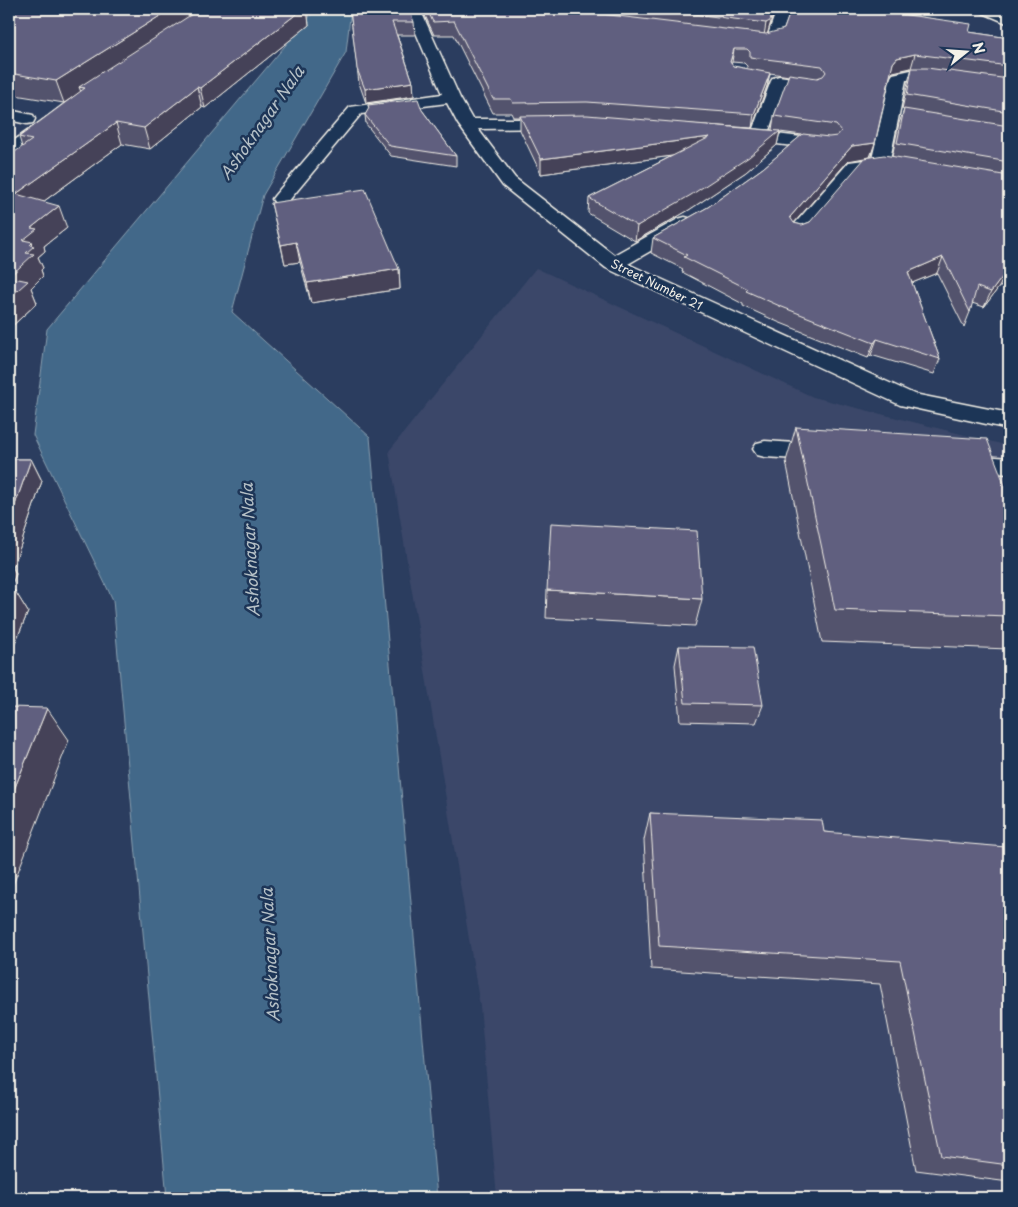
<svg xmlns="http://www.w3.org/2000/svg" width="1018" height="1207" font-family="'Playpen Sans',sans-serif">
<rect width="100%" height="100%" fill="#2b3d5f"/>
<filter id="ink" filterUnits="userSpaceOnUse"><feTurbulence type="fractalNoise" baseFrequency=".02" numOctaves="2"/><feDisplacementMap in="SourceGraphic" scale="10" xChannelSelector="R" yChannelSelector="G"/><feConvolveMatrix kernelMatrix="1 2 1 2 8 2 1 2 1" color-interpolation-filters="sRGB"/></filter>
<g filter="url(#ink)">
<polygon fill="#3b4769" points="536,268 813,397 1009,446 1009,1198 497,1198 480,1006 389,451"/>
<polygon fill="#426889" stroke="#899faf" points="316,9 351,9 346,52 263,195 232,312 370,437 437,1198 167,1198 113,600 33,435 47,329"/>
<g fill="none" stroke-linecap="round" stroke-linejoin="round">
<defs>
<g id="minor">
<polygon points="406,9 420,9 460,98 472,119 563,119 565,123 563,127 557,128 478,129 515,178 614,255 678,219 685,217 692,219 694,223 692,227 628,264 914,394 1009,413 1009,429 900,405 606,268 503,186 458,124 447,103 361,114 287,203 281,205 275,203 272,199 275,195 350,107 442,94"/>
<polygon points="777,9 791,9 778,43 764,46 741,43 739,40 741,37 767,37"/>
<polygon points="979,9 997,9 1009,15 1009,24 981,12"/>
<polygon points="911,70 1009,82 1009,92 923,80 906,80 890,159 903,162 906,166 903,170 897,171 880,168 860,171 805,236 798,238 791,236 788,232 791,228 849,162 872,159 891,77 893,74"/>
<polygon points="779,76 819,82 821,85 819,88 813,90 785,86 768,133 826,140 832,141 835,145 832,149 826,150 736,139 734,135 736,131 752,131 771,81 773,78"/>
<polygon points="9,110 33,115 35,119 33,123 27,124 9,120"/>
<polygon points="765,441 826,445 835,447 838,453 835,459 826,461 765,457 757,455 753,449 757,443"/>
<polygon points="958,454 1009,458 1009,474 958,470 949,468 946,462 949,456"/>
</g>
<polygon id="major" points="52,117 58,118 60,122 58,126 15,156 9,157 9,144 46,118"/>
</defs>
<use href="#minor" stroke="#f4f1e8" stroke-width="3"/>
<use href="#major" stroke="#f4f1e8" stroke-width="3"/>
<use href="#minor" fill="#1d3557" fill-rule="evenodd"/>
<use href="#major" fill="#1d3557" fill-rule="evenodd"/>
</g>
<g fill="#53526d" stroke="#f4f1e8" fill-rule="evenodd">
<polygon points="9,9 307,9 309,25 205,108 202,107 150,149 122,144 43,202 67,228 44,246 45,251 38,257 43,268 41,270 43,276 31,288 37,303 9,329 22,147 19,137 64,103 9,94"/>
<polygon points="350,9 414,22 415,35 397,35 413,82 414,96 366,103 359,83"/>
<path d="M422 9H774L768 34 969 32 1009 38V273L1001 287H999L984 307 972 303 970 312 964 327 937 273 912 283 940 359 934 374 871 355 868 358 778 322 743 306V304L682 272 683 269 651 253 653 238 708 207 763 168 802 135 780 132 777 145 746 172 689 210 635 241 588 213 589 198 672 156 541 174 520 130V117H513L511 113H493L454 35H434ZM732 62 744 63 747 66V69L733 66 731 64ZM912 68 908 82 902 109 904 110 899 123 892 157 810 222 802 225 794 223 848 161 870 157 875 143 890 75 893 72ZM770 73 789 76 774 116 772 130 689 124 752 128 767 86Z"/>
<polygon points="368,105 422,110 456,156 456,166 391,156 366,124 365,115 369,109"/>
<polygon points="271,203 399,269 400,289 311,303 300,262 285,264"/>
<polygon points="796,427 1009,496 1009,649 822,642 786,461"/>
<polygon points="9,459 31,459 42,481 13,568 16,574 9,590 15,591 28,612 13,648 9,647"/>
<polygon points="547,590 702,599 695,626 546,618"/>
<polygon points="679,646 763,705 756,723 680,721 675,665"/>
<polygon points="650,813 824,832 1009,860 1009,1182 916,1170 880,984 651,969 644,840"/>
</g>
<g fill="#444259" stroke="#f4f1e8">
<polygon points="171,9 210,9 85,88 79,87 81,92 64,103 56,81"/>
<polygon points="303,9 307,9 309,25 205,108 200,88"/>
<polygon points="774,9 773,15 767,35 764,36 766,23"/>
<polygon points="734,49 732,62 727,75 730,62"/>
<polygon points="915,54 911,68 893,72 889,77 893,63 897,58"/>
<polygon points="770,73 767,86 752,128 754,114"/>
<polygon points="413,82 414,96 366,103 365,89"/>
<polygon points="197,87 202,107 150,149 144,128"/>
<polygon points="116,123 122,144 25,215 16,194"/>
<polygon points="780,131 777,145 746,172 689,210 635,241 637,226"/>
<polygon points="710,137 708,151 541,174 541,159"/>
<polygon points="875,143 870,157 848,161 786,232 790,217 852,146"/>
<polygon points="59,206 67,228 44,246 45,251 38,257 43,268 41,270 43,276 31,288 37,303 9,329 9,277 23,240 31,228"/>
<polygon points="296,242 300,262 285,264 281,245"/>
<polygon points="943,257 937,273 902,287 908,272"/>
<polygon points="399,269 400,289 311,303 307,283"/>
<polygon points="1009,269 1009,273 1001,287 1007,272"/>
<polygon points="1006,272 999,287 984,307 991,292"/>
<polygon points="877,339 871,355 868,358 874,343"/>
<polygon points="31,459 42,481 13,568 16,574 9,591 9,522"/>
<polygon points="15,591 28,612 13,648 9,641 9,605"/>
<polygon points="47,708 69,740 9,895 9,802"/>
</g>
<g fill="#615f7f" stroke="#f4f1e8">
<polygon points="9,9 171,9 56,81 9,73"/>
<polygon points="200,9 303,9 200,88 197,87 144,128 116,123 16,194 59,206 31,228 37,229 23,240 33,242 30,245 34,246 26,253 34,254 9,277 9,156 32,140 19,137 85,88 79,87"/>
<polygon points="350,9 409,9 414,22 392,22 413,82 365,89 357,69"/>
<polygon points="427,9 560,9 766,34 784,29 791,9 828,9 853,12 855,9 865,9 971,24 969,32 1009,38 1009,66 915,54 897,58 893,63 875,143 852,146 790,217 794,223 802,225 810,222 865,158 884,155 1009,176 1009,269 1007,272 1006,272 991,292 977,287 970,312 943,257 908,272 940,359 877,339 874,343 782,307 746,291 748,289 684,257 687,255 653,238 708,207 763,168 803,134 829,137 837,136 841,131 836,125 774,116 789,74 817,78 823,76 826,72 822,66 750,57 750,52 747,49 734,49 730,62 733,66 770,73 754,114 587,102 513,103 511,99 493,99 454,21 433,22"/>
<polygon points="654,9 774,9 770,21 766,23"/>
<polygon points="912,68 927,68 1009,79 1009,112 907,95"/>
<polygon points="418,99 422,110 456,156 390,146 365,115 369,108 368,105"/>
<polygon points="904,109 1009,126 1009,162 897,143"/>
<polygon points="587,115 780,131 749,157 691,195 637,226 589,198 710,137 541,159 520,116"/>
<polygon points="365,189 399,269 307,283 296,242 281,245 271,203"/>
<polygon points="9,277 28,281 9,298"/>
<polygon points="796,427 987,439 1009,496 1009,616 835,610"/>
<polygon points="9,459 31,459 9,522"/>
<polygon points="551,523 697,531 702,599 547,590"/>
<polygon points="9,590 15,591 9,605"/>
<polygon points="679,646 753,647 763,705 685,703"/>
<polygon points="9,707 47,708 9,802"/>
<polygon points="650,813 822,820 824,832 1006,847 1009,860 1009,1165 941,1156 900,961 659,946"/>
</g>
</g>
<g text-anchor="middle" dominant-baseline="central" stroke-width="5" stroke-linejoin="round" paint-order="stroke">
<g font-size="12" fill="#f4f1e8" stroke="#1d3557">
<text transform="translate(657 284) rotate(26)">Street Number 21</text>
</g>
<g font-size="16" font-style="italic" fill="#b6c1c7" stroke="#1d3557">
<text transform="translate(261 122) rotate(-55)">Ashoknagar Nala</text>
<text transform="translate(249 550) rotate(-93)">Ashoknagar Nala</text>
<text transform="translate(269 955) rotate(-93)">Ashoknagar Nala</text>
</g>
</g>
<rect width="1018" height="1207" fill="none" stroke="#1d3557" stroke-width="30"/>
<rect x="15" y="15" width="988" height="1177" fill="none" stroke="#f4f1e8" stroke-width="2" filter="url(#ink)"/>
<g transform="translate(966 52) rotate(73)" stroke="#1d3557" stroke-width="4" paint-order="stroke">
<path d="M0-4L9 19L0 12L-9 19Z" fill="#f4f1e8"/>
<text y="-8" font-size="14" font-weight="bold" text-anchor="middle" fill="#f4f1e8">N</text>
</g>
</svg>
